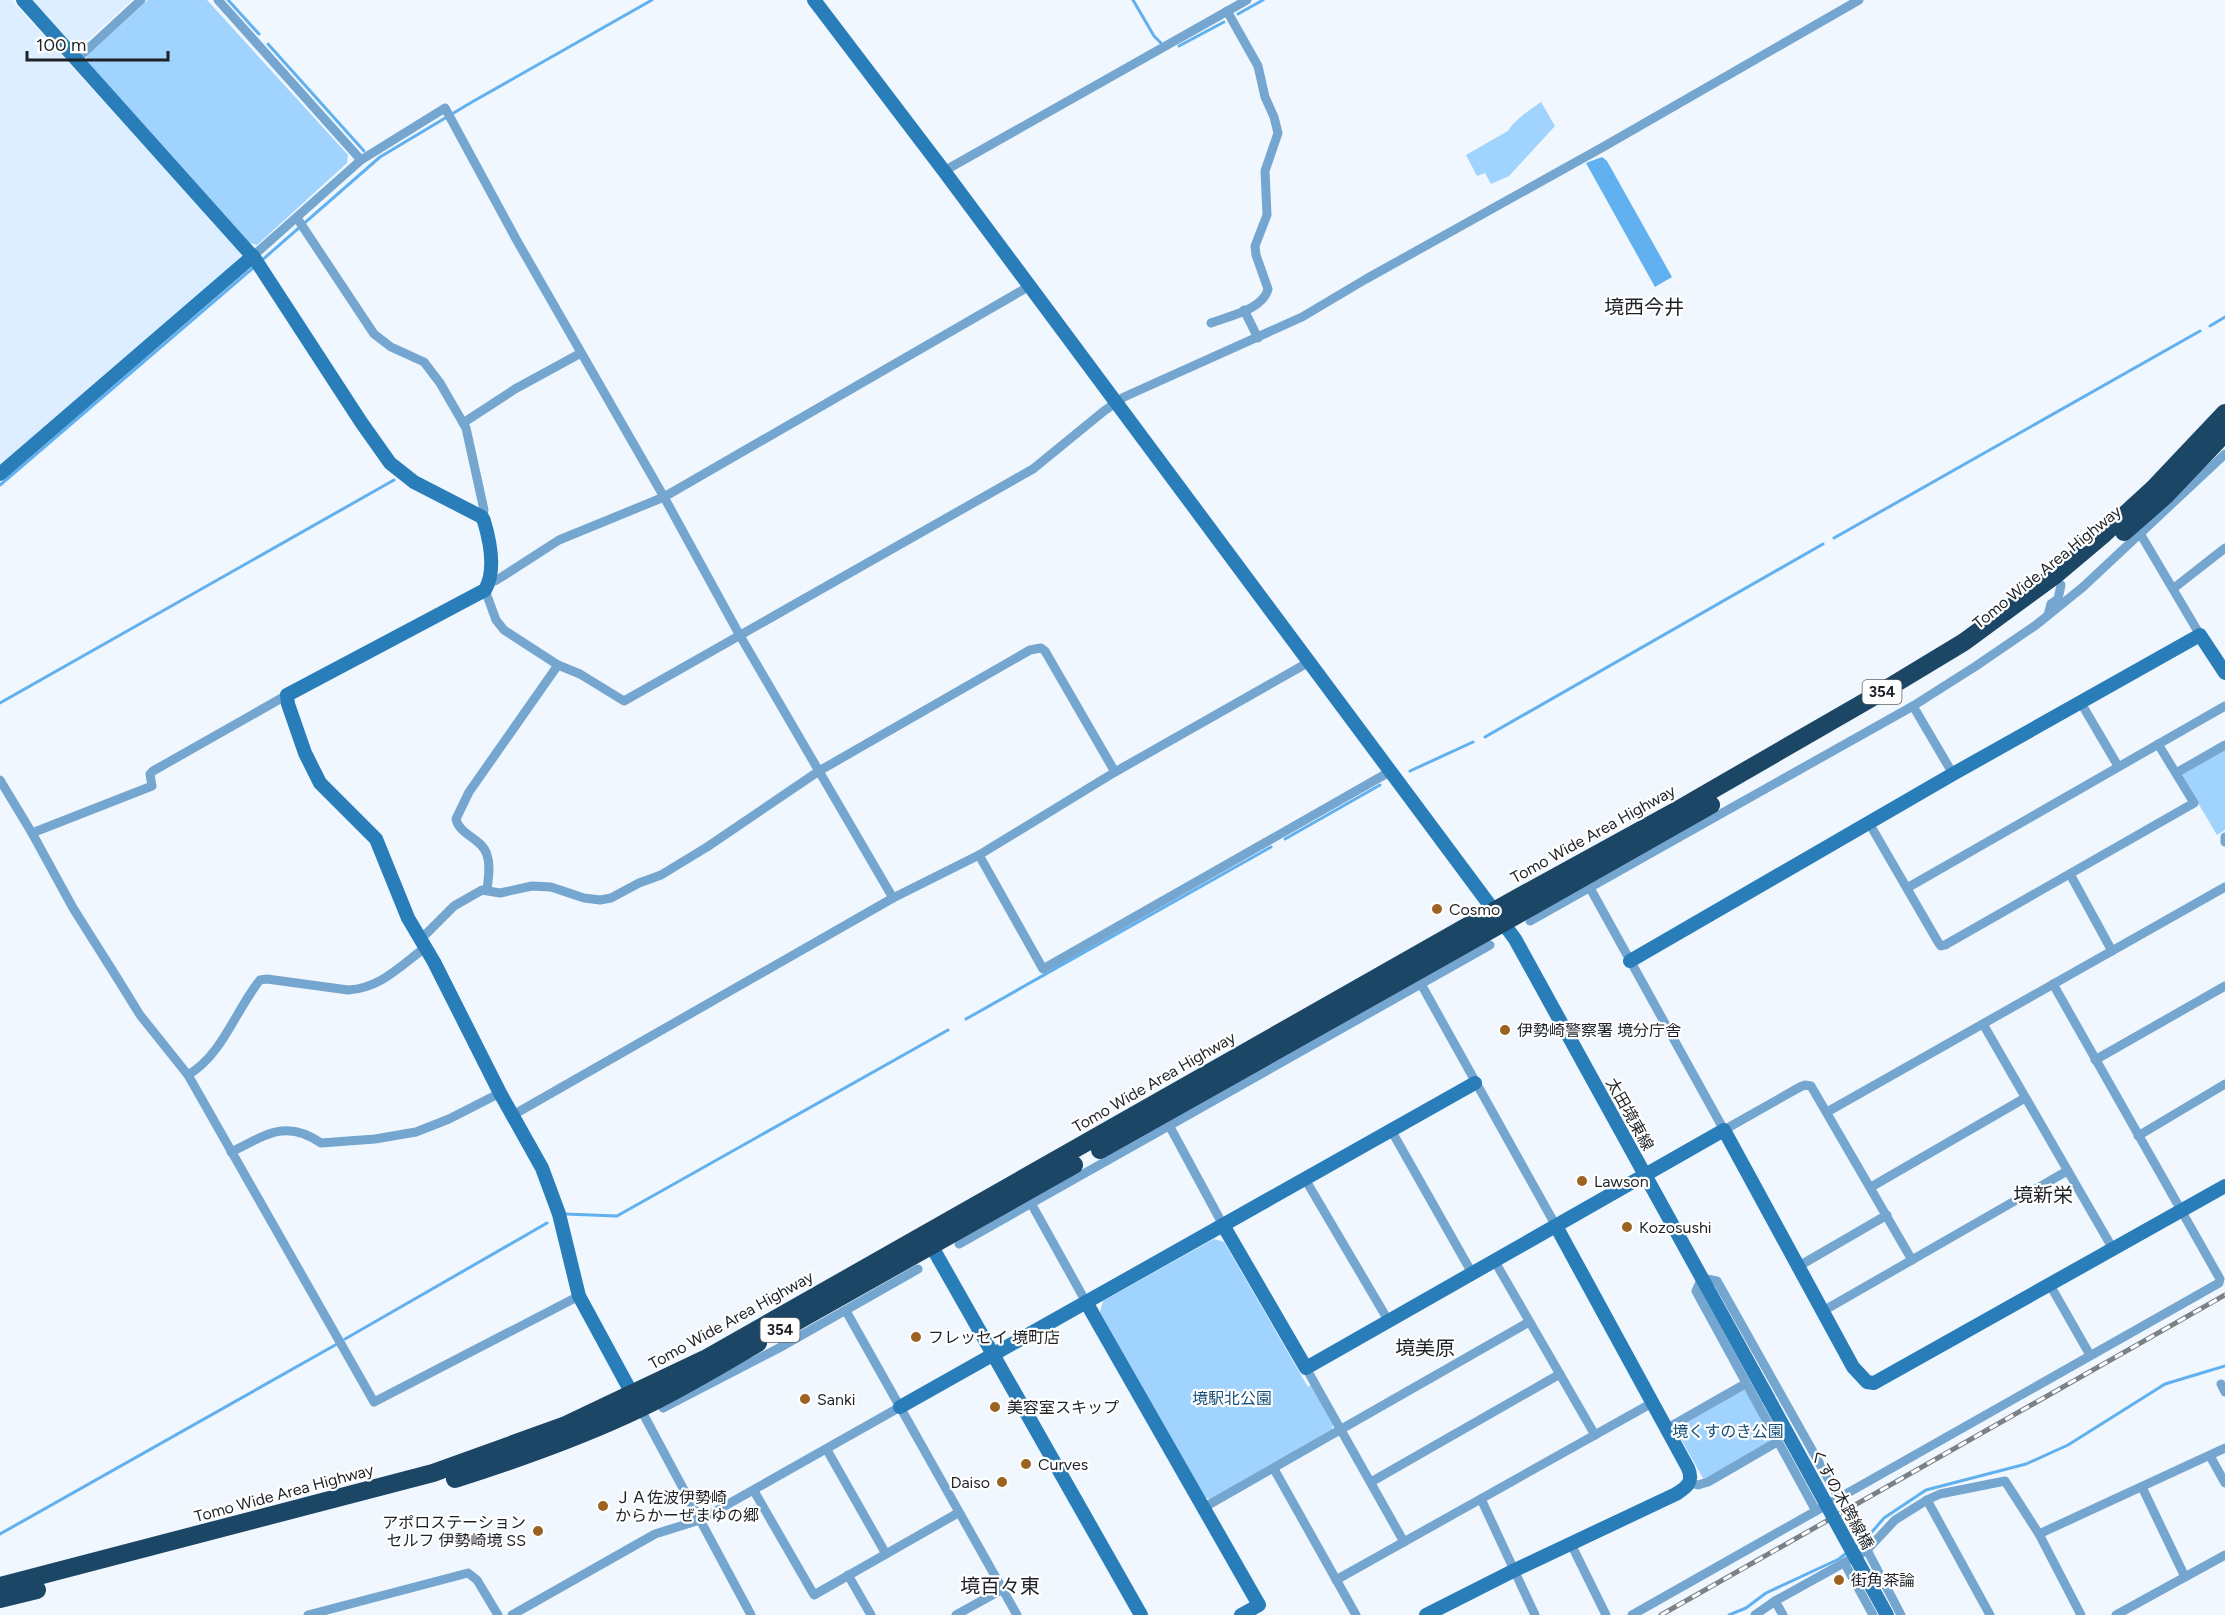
<svg xmlns="http://www.w3.org/2000/svg" width="2225" height="1615" font-family="Figtree,'Noto Sans JP',sans-serif">
<rect width="100%" height="100%" fill="#f0f7fe"/>
<g fill="#dceeff">
<polygon points="0,0 11,0 240,251 239,260 0,466"/>
<polygon points="32,0 132,0 80,47 75,47"/>
</g>
<g fill="#a0d3fe">
<polygon points="148,0 207,0 348,155 347,163 257,245 250,243 87,62 87,56"/>
<path d="M1541 102 1555 126 1509 176 1491 184 1485 173 1477 176 1466 155 1508 131C1515 119 1530 110 1541 102Z"/>
<polygon points="2225,749 2225,830 2217,835 2182,776 2184,772"/>
<polygon points="1214,1239 1224,1242 1308,1387 1311,1385 1333,1425 1332,1429 1210,1499 1206,1498 1100,1312 1103,1301"/>
<polygon points="1741,1389 1746,1390 1774,1439 1704,1480 1676,1430 1678,1426"/>
</g>
<polygon fill="#61b0ef" points="1602,157 1607,161 1672,277 1655,287 1586,163"/>
<g fill="none" stroke-linecap="round" stroke-linejoin="round">
<g stroke="#61b0ef" stroke-width="3">
<polyline points="228,0 259,34"/>
<polyline points="1133,0 1154,36 1161,43"/>
<polyline points="1238,14 1263,0"/>
<polyline points="268,44 364,151"/>
<polyline points="1179,46 1224,22"/>
<polyline points="261,261 380,157 472,102 652,0"/>
<polyline points="2210,326 2225,317"/>
<polyline points="0,485 254,267"/>
<polyline points="1834,538 2200,331"/>
<polyline points="0,703 394,480"/>
<polyline points="1485,737 1823,544"/>
<polyline points="1410,771 1473,742"/>
<polyline points="1285,839 1380,785"/>
<polyline points="966,1019 1271,847"/>
<polyline points="565,1214 617,1216 948,1030"/>
<polyline points="345,1339 547,1223"/>
<polyline points="0,1534 337,1344"/>
<polyline points="1854,1547 1865,1540 1884,1518 1926,1490 2026,1464 2068,1445 2165,1384 2225,1366"/>
<polyline points="1729,1615 1746,1608 1766,1593 1839,1559 1849,1551"/>
</g>
<g stroke="#75a6d0" stroke-width="9">
<polyline points="218,0 361,160"/>
<polyline points="76,60 141,0"/>
<polyline points="944,171 1247,0"/>
<polyline points="297,218 374,334 391,347 424,362 440,383 466,428 484,510 482,517"/>
<polyline points="253,256 361,160 445,108 516,239 664,497 739,634 893,898"/>
<polyline points="1244,310 1258,338"/>
<path d="M1211 323C1228 316 1263 310 1268 289L1256 255 1255 246 1267 215 1265 171 1278 133 1274 117 1265 97 1258 66 1227 11"/>
<polyline points="463,423 515,389 581,353"/>
<polyline points="2141,535 2200,635"/>
<polyline points="490,580 495,581 500,578 559,540 664,497 1028,287"/>
<polyline points="2174,588 2225,548"/>
<polyline points="485,590 496,620 504,630 558,665 580,674 624,701 1033,469 1104,411 1124,397 1302,317 1366,279 1603,147 1859,0"/>
<polyline points="2048,615 2051,604 2058,599 2061,585"/>
<polyline points="2081,703 2118,766"/>
<polyline points="1913,706 1953,774"/>
<polyline points="2176,773 2225,745"/>
<polyline points="0,780 32,833 73,908 119,981 140,1015 188,1075 374,1402 579,1296"/>
<polyline points="1869,823 1938,942 1941,946 1945,945 2194,803 2158,744"/>
<polyline points="32,833 152,786 150,774 153,771 287,695"/>
<polyline points="2225,837 2225,842"/>
<polyline points="979,855 1043,969 1391,771"/>
<polyline points="2070,874 2112,951"/>
<polyline points="1590,888 1724,1130 1800,1087 1805,1085 1811,1086 1912,1260"/>
<polyline points="1907,888 2225,706"/>
<path d="M487 890C488 879 491 866 487 855 483 839 459 835 456 819L469 792 558 665"/>
<polyline points="1530,921 1913,706 1976,666 2036,625 2083,587 2225,454"/>
<polyline points="420,937 427,933 454,906 482,890 500,893 532,886 551,887 584,898 600,900 611,898 639,883 661,875 707,847 819,771 1030,650 1041,648 1045,651 1115,772"/>
<polyline points="1421,984 1556,1226"/>
<polyline points="1983,1024 2113,1249"/>
<polyline points="2095,1060 2225,986"/>
<path d="M188 1075C223 1054 235 1011 260 980L267 979 348 990C381 988 400 966 426 947"/>
<polyline points="1827,1112 2225,887"/>
<polyline points="513,1115 893,898 979,855 1115,772 1309,662"/>
<polyline points="1170,1127 1223,1225"/>
<polyline points="1391,1130 1472,1273"/>
<polyline points="2138,1136 2225,1084"/>
<path d="M231 1152C265 1136 285 1118 321 1143L375 1139 416 1132 449 1119 500 1093"/>
<polyline points="1305,1179 1388,1320"/>
<polyline points="1871,1187 2025,1098"/>
<polyline points="1032,1205 1086,1302"/>
<polyline points="959,1244 1490,945"/>
<polyline points="1494,1260 1595,1435"/>
<polyline points="1799,1266 1887,1215"/>
<polyline points="2050,1285 2090,1355"/>
<polyline points="846,1311 1017,1615"/>
<polyline points="1823,1311 2067,1171"/>
<polyline points="1306,1368 1404,1542"/>
<polyline points="2221,1384 2225,1392"/>
<polyline points="640,1408 751,1615"/>
<polyline points="663,1408 779,1348 918,1269"/>
<polyline points="1666,1429 1745,1384"/>
<polyline points="827,1450 886,1554"/>
<polyline points="2210,1456 2225,1483"/>
<polyline points="1274,1469 1356,1615"/>
<polyline points="1371,1482 1560,1374"/>
<polyline points="1690,1483 1698,1485 1708,1482 1777,1442"/>
<polyline points="2142,1487 2185,1577"/>
<polyline points="754,1491 814,1595 958,1513"/>
<polyline points="1481,1499 1535,1615"/>
<polyline points="1927,1500 1990,1615"/>
<polyline points="1203,1508 1529,1322"/>
<polyline points="1816,1511 1696,1291 1702,1278 1717,1281 1839,1498"/>
<polyline points="2039,1534 2225,1448"/>
<polyline points="1571,1544 1606,1615"/>
<polyline points="1867,1550 1901,1615"/>
<polyline points="1845,1564 1873,1615"/>
<polyline points="848,1575 871,1615"/>
<polyline points="1336,1580 1652,1403"/>
<polyline points="1775,1601 1783,1615"/>
<polyline points="308,1615 468,1573 477,1580 498,1615"/>
<polyline points="512,1615 655,1534 700,1520 900,1407"/>
<polyline points="956,1615 1003,1589"/>
<polyline points="1632,1615 2219,1283 2220,1279 2053,984"/>
<polyline points="1755,1615 1775,1601 1867,1550 1895,1520 1927,1500 1940,1494 2005,1481 2039,1534 2081,1615"/>
<polyline points="2116,1615 2225,1555"/>
</g>
<g stroke="#297eba" stroke-width="14">
<path d="M23 0 255 259 361 422 390 463 414 482 482 517 484 521C490 541 496 571 485 590L287 695 288 704 305 753 320 783 376 839 408 918 434 962 500 1093 542 1168 559 1214 579 1296 636 1401"/>
<polyline points="814,0 944,171 1515,939 1768,1398"/>
<polyline points="0,474 253,256"/>
<polyline points="1630,961 1953,774 2200,635 2225,673"/>
<polyline points="1223,1225 1306,1368 1724,1130 1853,1367 1867,1382 1874,1383 2225,1186"/>
<polyline points="927,1238 1141,1615"/>
<polyline points="1086,1302 1259,1605 1241,1615"/>
<polyline points="900,1407 1475,1083"/>
<path d="M1426 1615 1515 1570 1676 1494C1687 1487 1694 1482 1688 1468L1556 1226"/>
</g>
<g stroke="#1c4666" stroke-width="18">
<polyline points="2124,532 2165,496 2225,433"/>
<path d="M1100 1150C1304 1034 1508 921 1711 805"/>
<polyline points="787,1327 1074,1165"/>
<path d="M455 1479C518 1459 581 1437 641 1408 681 1389 719 1366 758 1343"/>
<polyline points="0,1586 433,1473 566,1425 705,1359 1508,903 1674,812 1868,700 1964,642 2054,576 2105,533 2155,487 2225,413"/>
<polyline points="0,1599 37,1590"/>
</g>
<defs>
<polyline id="rail" points="1661,1615 2225,1295"/>
</defs>
<use href="#rail" stroke="#7c8186" stroke-width="5"/>
<use href="#rail" stroke="#fff" stroke-width="3" stroke-dasharray="9" stroke-linecap="butt"/>
<polyline stroke="#297eba" stroke-width="14" points="1768,1398 1887,1615"/>
</g>
<g fill="#9c6221" stroke="#fff" stroke-width="2">
<circle cx="1437" cy="909" r="6"/>
<circle cx="1505" cy="1030" r="6"/>
<circle cx="1582" cy="1181" r="6"/>
<circle cx="1627" cy="1227" r="6"/>
<circle cx="916" cy="1337" r="6"/>
<circle cx="805" cy="1399" r="6"/>
<circle cx="995" cy="1407" r="6"/>
<circle cx="1026" cy="1464" r="6"/>
<circle cx="1002" cy="1482" r="6"/>
<circle cx="603" cy="1506" r="6"/>
<circle cx="538" cy="1531" r="6"/>
<circle cx="1839" cy="1580" r="6"/>
</g>
<g text-anchor="middle" dominant-baseline="central" stroke-width="4.5" stroke-linejoin="round" paint-order="stroke">
<g fill="#fff" stroke="#626467" stroke-width="1.5">
<rect x="1862.5" y="680" width="39" height="24" rx="4.5"/>
<rect x="760.5" y="1318" width="39" height="24" rx="4.5"/>
</g>
<g font-size="15" font-weight="bold" fill="#1e2226">
<text x="1882" y="692">354</text>
<text x="780" y="1330">354</text>
</g>
<g font-size="16" fill="#1e2226" stroke="#fff">
<text transform="translate(2047 567) rotate(-39)">Tomo Wide Area Highway</text>
<text transform="translate(1593 834) rotate(-29)">Tomo Wide Area Highway</text>
<text transform="translate(1154 1082) rotate(-30)">Tomo Wide Area Highway</text>
<text transform="translate(1630 1114) rotate(61)">太田境東線</text>
<text transform="translate(731 1320) rotate(-29)">Tomo Wide Area Highway</text>
<text transform="translate(284 1493) rotate(-15)">Tomo Wide Area Highway</text>
<text transform="translate(1842 1499) rotate(61)">くすの木跨線橋</text>
</g>
<g font-size="16" fill="#1e2226" stroke="#fff" text-anchor="start">
<text x="1449" y="909">Cosmo</text>
<text x="1517" y="1030">伊勢崎警察署 境分庁舎</text>
<text x="1594" y="1181">Lawson</text>
<text x="1639" y="1227">Kozosushi</text>
<text x="928" y="1337">フレッセイ 境町店</text>
<text x="817" y="1399">Sanki</text>
<text x="1007" y="1407">美容室スキップ</text>
<text x="1038" y="1464">Curves</text>
<text x="990" y="1482" text-anchor="end">Daiso</text>
<text x="615" y="1497">ＪＡ佐波伊勢崎<tspan x="615" dy="18">からかーぜまゆの郷</tspan></text>
<text x="526" y="1522" text-anchor="end">アポロステーション<tspan x="526" dy="18">セルフ 伊勢崎境 SS</tspan></text>
<text x="1851" y="1580">街角茶論</text>
</g>
<g font-size="16" fill="#154f79" stroke="#fff">
<text x="1232" y="1398">境駅北公園</text>
<text x="1728" y="1431">境くすのき公園</text>
</g>
<g font-size="20" fill="#1e2226" stroke="#fff">
<text x="1644" y="307">境西今井</text>
<text x="2043" y="1195">境新栄</text>
<text x="1425" y="1348">境美原</text>
<text x="1000" y="1586">境百々東</text>
</g>
</g>
<path d="M27 51v9h141v-9" fill="none" stroke="#1e2226" stroke-width="3"/>
<text x="36" y="51" font-size="18" fill="#1e2226" stroke="#ffffff" stroke-width="4.5" paint-order="stroke">100 m</text>
</svg>
